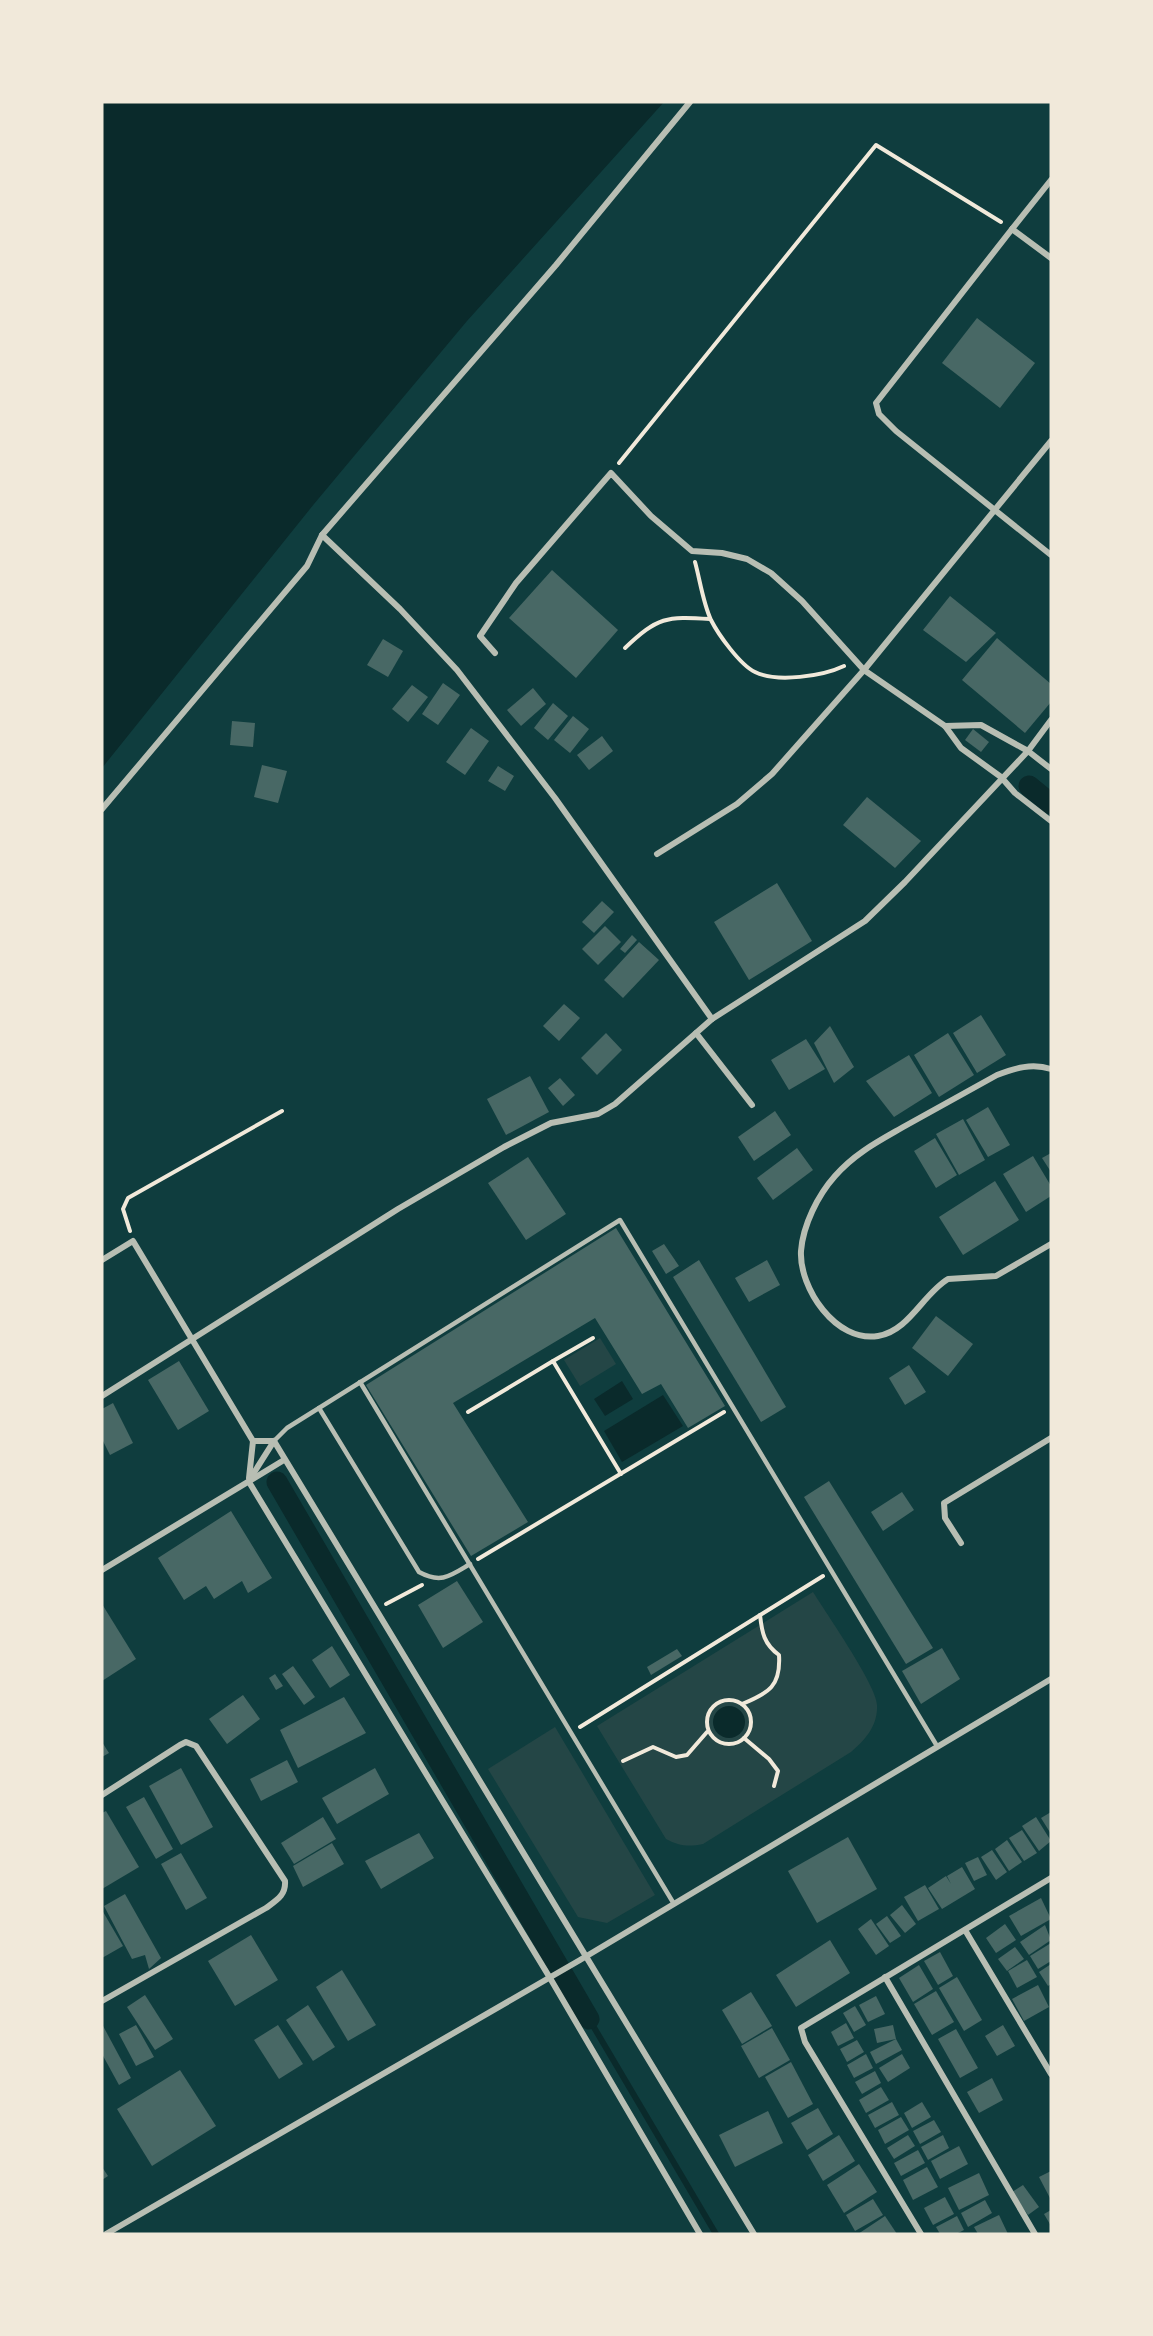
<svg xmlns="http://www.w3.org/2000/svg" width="1153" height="2336" font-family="'Noto Serif',serif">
<rect width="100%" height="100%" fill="#0f3d3e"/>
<g fill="#244646">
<polygon points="600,1338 616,1364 580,1386 564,1360"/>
<path d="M813 1592C826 1613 877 1686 877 1705 878 1726 865 1740 851 1752L703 1844C688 1847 679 1846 666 1839L597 1726Z"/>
<polygon points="555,1727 655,1895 607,1923 578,1917 488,1769"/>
</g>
<g fill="#0a2a2b">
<polygon points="102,102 664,102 467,321 314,504 102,768"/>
<polygon points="622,1381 633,1399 605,1416 594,1399"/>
<polygon points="663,1395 683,1426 622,1462 604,1431"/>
<circle cx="729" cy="1722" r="16"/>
</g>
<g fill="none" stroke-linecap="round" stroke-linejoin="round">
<polyline stroke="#0a2a2b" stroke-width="6" points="589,2019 716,2234"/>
<g stroke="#0a2a2b" stroke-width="21">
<polyline points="1029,786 1051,804"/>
<polyline points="277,1482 589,2019"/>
</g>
</g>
<g fill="#486865">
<polygon points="977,318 1035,363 1000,408 942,363"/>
<polygon points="552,570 618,630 576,678 509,618"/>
<polygon points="950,596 996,633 966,662 923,630"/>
<polygon points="997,638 1051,684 1051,702 1025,733 962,680"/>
<polygon points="383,639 403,651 388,677 367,665"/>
<polygon points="443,683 460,695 438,725 422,714"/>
<polygon points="412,685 428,697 408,722 392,709"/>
<polygon points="533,688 546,704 521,726 507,710"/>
<polygon points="553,703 568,716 548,740 534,728"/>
<polygon points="573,716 589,729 570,753 554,740"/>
<polygon points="232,721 255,723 253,747 230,745"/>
<polygon points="471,728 489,741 465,775 446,762"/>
<polygon points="973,729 989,742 981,752 965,740"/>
<polygon points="602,736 613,751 589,770 577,755"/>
<polygon points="262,765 287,771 278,803 254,797"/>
<polygon points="498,766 514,776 505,791 488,781"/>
<polygon points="867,797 921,841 895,868 843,825"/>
<polygon points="777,883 812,941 749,980 714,922"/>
<polygon points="602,901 614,912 594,933 582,922"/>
<polygon points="605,926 621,942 598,965 582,949"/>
<polygon points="632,935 637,940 625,953 620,949"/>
<polygon points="639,942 659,960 623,998 604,980"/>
<polygon points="564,1004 580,1018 559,1041 543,1026"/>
<polygon points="981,1015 1006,1055 977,1073 953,1033"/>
<polygon points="830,1026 854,1067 834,1083 814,1043"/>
<polygon points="606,1033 622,1050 597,1075 581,1058"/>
<polygon points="948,1033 974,1075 939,1097 914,1055"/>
<polygon points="806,1039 825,1069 789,1090 771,1060"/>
<polygon points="909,1055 932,1093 894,1117 866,1081"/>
<polygon points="530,1076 549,1112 506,1135 487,1099"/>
<polygon points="560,1078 575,1095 563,1106 548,1088"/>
<polygon points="988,1107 1010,1145 988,1157 966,1120"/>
<polygon points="775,1111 791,1135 754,1161 738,1137"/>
<polygon points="963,1119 985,1160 959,1175 936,1134"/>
<polygon points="935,1138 957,1175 936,1188 914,1151"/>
<polygon points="797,1148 813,1170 773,1200 757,1178"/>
<polygon points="1051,1153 1051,1172 1042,1158"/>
<polygon points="1033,1156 1051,1186 1051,1196 1026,1212 1003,1174"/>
<polygon points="528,1157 566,1214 526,1240 488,1183"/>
<polygon points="995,1181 1019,1220 963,1255 939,1217"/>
<polygon points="616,1228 725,1406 688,1428 661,1384 642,1394 595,1318 453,1403 528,1522 471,1556 366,1385"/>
<polygon points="664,1244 679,1266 666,1274 652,1251"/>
<polygon points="699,1260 786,1407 761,1422 673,1277"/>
<polygon points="767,1260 780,1285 749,1302 735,1278"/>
<polygon points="936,1316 973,1344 948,1376 912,1348"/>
<polygon points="179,1361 209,1411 178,1430 148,1380"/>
<polygon points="909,1365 926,1392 905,1405 889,1378"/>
<polygon points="113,1403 133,1443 110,1455 102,1439 102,1409"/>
<polygon points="829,1481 933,1648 906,1664 804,1497"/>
<polygon points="902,1492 914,1510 883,1531 871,1512"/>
<polygon points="231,1511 272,1578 248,1593 242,1581 214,1599 206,1586 184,1600 158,1558"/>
<polygon points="457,1581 483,1622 443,1648 418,1605"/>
<polygon points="102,1604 136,1659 102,1681"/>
<polygon points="332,1646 350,1675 330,1688 312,1660"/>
<polygon points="942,1648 960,1679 921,1704 902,1671"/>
<polygon points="677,1649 682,1656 651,1675 647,1667"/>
<polygon points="293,1666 315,1697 304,1705 282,1674"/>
<polygon points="275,1674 283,1686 276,1690 269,1678"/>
<polygon points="243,1695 260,1719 227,1744 209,1719"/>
<polygon points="344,1697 366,1733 298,1768 280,1730"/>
<polygon points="102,1742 109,1753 102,1757"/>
<polygon points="287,1760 298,1782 261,1801 250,1779"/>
<polygon points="181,1768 213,1827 181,1845 149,1786"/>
<polygon points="375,1768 389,1794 337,1824 322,1798"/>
<polygon points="144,1797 173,1849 156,1859 126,1807"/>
<polygon points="106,1811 139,1867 102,1889 102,1813"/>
<polygon points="1051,1812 1051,1834 1041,1818"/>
<polygon points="323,1817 336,1839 294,1864 281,1843"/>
<polygon points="1036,1817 1051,1841 1039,1851 1022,1826"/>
<polygon points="1022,1830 1037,1853 1024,1861 1009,1838"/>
<polygon points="419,1833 434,1858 381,1889 365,1861"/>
<polygon points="848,1837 877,1889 817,1923 788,1871"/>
<polygon points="1007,1840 1022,1862 1009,1871 995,1849"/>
<polygon points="332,1843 344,1864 303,1887 293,1866"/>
<polygon points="992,1850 1007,1872 996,1880 981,1857"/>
<polygon points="181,1853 207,1898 186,1910 161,1864"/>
<polygon points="978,1857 987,1875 974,1881 965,1863"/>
<polygon points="962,1867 975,1889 942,1909 928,1888 946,1876 951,1884 947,1876"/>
<polygon points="925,1885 939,1909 918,1921 904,1897"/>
<polygon points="125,1894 161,1958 149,1969 145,1955 132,1959 104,1906"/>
<polygon points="1041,1898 1051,1919 1021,1936 1009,1916"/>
<polygon points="902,1905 916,1924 905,1933 890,1915"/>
<polygon points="102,1910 123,1946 102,1958"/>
<polygon points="887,1916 901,1936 890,1943 876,1924"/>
<polygon points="871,1919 889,1946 876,1955 858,1929"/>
<polygon points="1005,1924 1016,1940 996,1953 986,1938"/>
<polygon points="1045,1925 1051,1940 1029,1955 1020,1942"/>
<polygon points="251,1935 278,1980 235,2006 208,1961"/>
<polygon points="830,1940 850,1973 796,2007 776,1975"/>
<polygon points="1051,1943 1051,1961 1038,1969 1030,1956"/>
<polygon points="1015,1947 1024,1959 1007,1971 998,1959"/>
<polygon points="940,1952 953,1976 938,1985 924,1961"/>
<polygon points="1027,1960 1037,1977 1017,1988 1008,1971"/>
<polygon points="1051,1964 1051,1984 1048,1986 1039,1972"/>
<polygon points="919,1965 933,1989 913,2002 899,1978"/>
<polygon points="342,1970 376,2025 348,2041 316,1987"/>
<polygon points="957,1977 982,2020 964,2031 939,1988"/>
<polygon points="1038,1985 1049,2007 1024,2021 1012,1999"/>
<polygon points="936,1991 954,2022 932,2035 914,2004"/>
<polygon points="751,1992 772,2026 742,2044 722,2010"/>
<polygon points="145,1995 173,2039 155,2050 127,2007"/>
<polygon points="876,1996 885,2014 868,2022 859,2005"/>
<polygon points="308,2005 335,2047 313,2061 286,2020"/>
<polygon points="855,2006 866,2025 854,2032 843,2013"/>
<polygon points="846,2023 854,2038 838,2046 831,2032"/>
<polygon points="102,2024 131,2078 119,2085 102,2054"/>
<polygon points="136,2025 154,2057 136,2066 119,2034"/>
<polygon points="278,2025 303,2064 279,2079 254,2040"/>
<polygon points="893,2025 896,2039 877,2043 874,2029"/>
<polygon points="1003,2025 1015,2046 997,2056 985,2036"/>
<polygon points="772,2028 790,2060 759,2078 741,2046"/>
<polygon points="956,2029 978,2068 960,2078 938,2039"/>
<polygon points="896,2039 902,2050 876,2064 870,2052"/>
<polygon points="857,2040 864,2052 847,2062 840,2049"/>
<polygon points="866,2054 873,2068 854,2078 847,2065"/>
<polygon points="902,2054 910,2068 888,2082 879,2068"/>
<polygon points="791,2062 813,2104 788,2118 765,2077"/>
<polygon points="180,2070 216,2126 152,2166 117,2109"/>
<polygon points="875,2071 881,2083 862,2094 855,2082"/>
<polygon points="992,2078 1003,2100 979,2113 967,2092"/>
<polygon points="881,2087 889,2100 866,2113 859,2100"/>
<polygon points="892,2102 899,2115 875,2128 868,2115"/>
<polygon points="922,2102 931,2117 912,2128 904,2113"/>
<polygon points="818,2108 833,2134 807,2150 791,2123"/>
<polygon points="768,2111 783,2143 735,2167 719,2135"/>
<polygon points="901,2117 909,2130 885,2144 878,2130"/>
<polygon points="934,2120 941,2132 920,2144 913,2131"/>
<polygon points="839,2135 855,2161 823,2181 808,2155"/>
<polygon points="908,2135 915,2146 894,2159 887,2148"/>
<polygon points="943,2135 949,2148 928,2160 921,2147"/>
<polygon points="959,2146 968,2164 940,2179 931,2161"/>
<polygon points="918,2150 925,2163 901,2176 894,2163"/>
<polygon points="859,2164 877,2192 844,2213 827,2185"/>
<polygon points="102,2167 108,2176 102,2180"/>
<polygon points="927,2167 938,2187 913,2200 903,2180"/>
<polygon points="1051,2171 1051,2200 1039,2177"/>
<polygon points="979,2173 989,2195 959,2210 948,2188"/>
<polygon points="1023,2185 1039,2207 1028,2215 1012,2192"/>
<polygon points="945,2197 954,2214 933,2225 924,2208"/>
<polygon points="873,2199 883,2215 855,2231 846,2215"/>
<polygon points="985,2200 992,2213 968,2227 961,2213"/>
<polygon points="1051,2210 1051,2226 1044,2214"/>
<polygon points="999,2215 1008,2234 978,2234 974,2227"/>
<polygon points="885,2216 897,2234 858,2234"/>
<polygon points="957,2216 964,2230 956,2234 940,2234 936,2227"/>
</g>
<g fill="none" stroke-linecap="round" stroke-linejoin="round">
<g stroke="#f1e9da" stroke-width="4">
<polyline points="619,463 876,145 1001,222"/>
<path d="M695 562C700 580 703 603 711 620 718 634 740 665 755 672 777 683 823 676 844 666"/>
<path d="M625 648C658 617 666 616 710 619"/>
<polyline points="130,1231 123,1209 128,1198 282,1111"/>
<polyline points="553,1361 593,1338"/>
<polyline points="468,1412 553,1361 621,1474"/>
<polyline points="478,1559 724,1412"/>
<polyline points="386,1604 422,1585"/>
<circle cx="729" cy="1722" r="22"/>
<path d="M742 1704C769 1693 781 1686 779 1655 764 1644 762 1633 760 1615"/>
<polyline points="580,1727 823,1576"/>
<polyline points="744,1738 769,1759 778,1771 774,1786"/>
<polyline points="623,1761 653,1747 676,1757 687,1755 707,1732"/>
</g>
<g stroke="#b8beb3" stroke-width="4.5">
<polyline points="360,1382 674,1904"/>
<path d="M319 1408 419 1572C441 1584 450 1576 470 1564"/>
<polyline points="274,1441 287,1428 620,1220 937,1746"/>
</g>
<g stroke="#b8beb3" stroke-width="6">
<polyline points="1012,229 1051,180"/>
<polyline points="1051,258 1012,229 876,403 879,414 896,431 1051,555"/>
<polyline points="322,535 400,609 457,670 555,798 712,1019"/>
<polyline points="495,653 480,636 516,583 611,473 651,516 692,551 722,553 747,559 771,573 802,601 864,670 945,726 961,748 1001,777 1015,793 1051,821"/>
<polyline points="945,726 981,725 1028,751 1051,769"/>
<polyline points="102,809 307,566 322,535 556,265 690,102"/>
<polyline points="657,854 737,804 772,774 864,670 1051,441"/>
<polyline points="696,1033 752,1105"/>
<path d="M1051 1069C1032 1063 1015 1068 997 1075 966 1092 936 1109 905 1126 879 1141 855 1153 835 1176 818 1195 803 1225 801 1251 799 1288 836 1343 878 1336 909 1331 923 1294 948 1279L996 1276 1051 1244"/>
<polyline points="102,1260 133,1241 253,1441"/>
<polyline points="102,1396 398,1209 504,1147 551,1123 598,1114 615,1104 712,1019 865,921 905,882 1028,751 1051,720"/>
<polyline points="253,1441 274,1441"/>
<polyline points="274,1441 754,2234"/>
<polyline points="249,1478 253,1441"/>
<polyline points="250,1479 274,1441"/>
<polyline points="249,1482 550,1978 700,2234"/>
<polyline points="961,1543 945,1518 944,1503 1051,1438"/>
<polyline points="102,1570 284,1460"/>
<path d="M102 1795 180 1745 186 1742 196 1746 285 1881C286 1895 277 1900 266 1908L102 2001"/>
<polyline points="965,1930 1051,2074"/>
<polyline points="885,1977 1035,2234"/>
<polyline points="106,2234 580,1960 1051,1679"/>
<polyline points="921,2234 805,2042 801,2028 1051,1878"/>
</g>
</g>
<rect width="1153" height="2336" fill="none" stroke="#f1e9da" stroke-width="207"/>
</svg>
